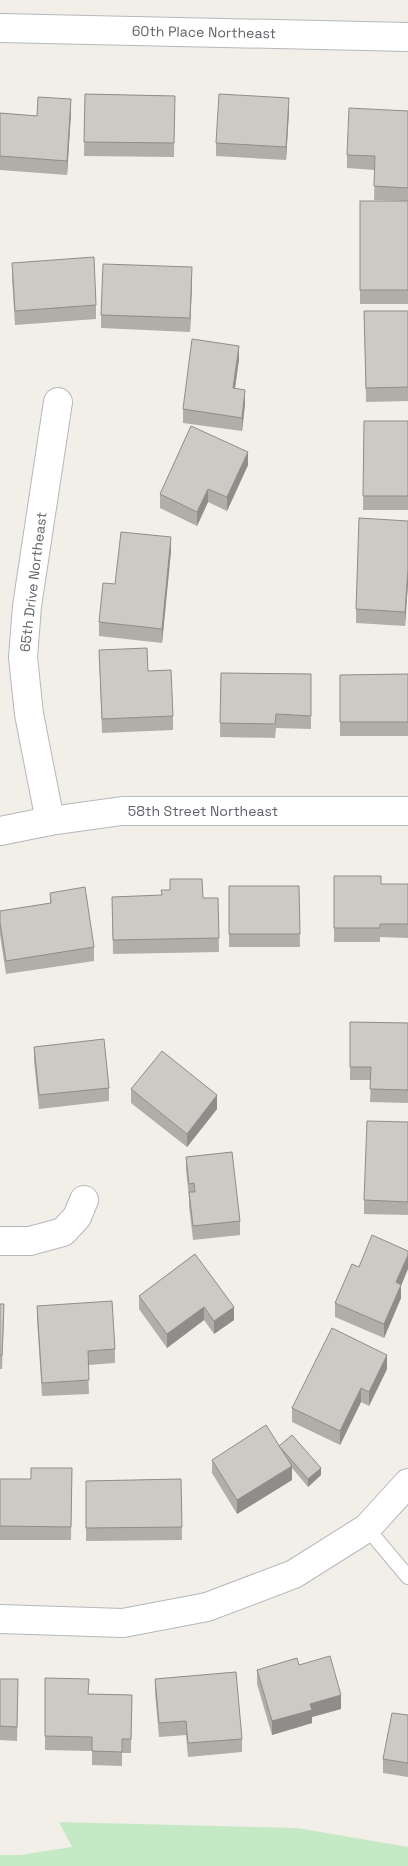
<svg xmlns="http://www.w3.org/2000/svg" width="408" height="1866" font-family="'Space Grotesk',sans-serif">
<rect width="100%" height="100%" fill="#f1efe8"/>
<polygon fill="#c5e8c5" points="59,1822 297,1828 408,1847 408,1866 0,1866 0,1855 20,1855 72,1847"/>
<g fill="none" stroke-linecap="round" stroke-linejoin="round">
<defs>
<polyline id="service" points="367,1528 408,1577"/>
<g id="minor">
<polyline points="0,28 408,37"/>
<polyline points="50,821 29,714 23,657 27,606 58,402"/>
<polyline points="0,831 50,821 122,811 408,811"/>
<polyline points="0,1241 30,1241 63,1232 77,1217 84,1200"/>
<polyline points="0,1619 123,1623 207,1607 294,1574 367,1528 408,1483"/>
</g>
</defs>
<use href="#service" stroke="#b5b8bc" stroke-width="16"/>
<use href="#minor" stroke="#b5b8bc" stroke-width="30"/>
<use href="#service" stroke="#fff" stroke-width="14"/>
<use href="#minor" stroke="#fff" stroke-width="28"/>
</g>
<g fill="#afaea9">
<polygon points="85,94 175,96 174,157 84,156"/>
<polygon points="289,111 286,160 216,156 216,143"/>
<polygon points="408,111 408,304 360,304 360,201 405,201 374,200 375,170 347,168 347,155"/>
<polygon points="0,113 37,116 71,113 67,175 0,170"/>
<polygon points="12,263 96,305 96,319 15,325 12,277"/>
<polygon points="192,281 190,332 101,328 101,315"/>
<polygon points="364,311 408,311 408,401 366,402"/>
<polygon points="239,359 235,388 245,404 242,431 183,423 183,409"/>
<polygon points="364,421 408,421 408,510 363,510"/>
<polygon points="248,465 227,511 208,502 197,526 160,508 160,494"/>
<polygon points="408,521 408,583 405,626 356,623 356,609"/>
<polygon points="171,551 162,643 99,636 99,622 115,584"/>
<polygon points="99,650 148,671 173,716 173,730 102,733"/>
<polygon points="221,673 311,674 311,729 276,728 275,738 220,737"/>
<polygon points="408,674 408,736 340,736 340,675"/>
<polygon points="334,876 381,884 408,884 408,938 380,937 380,942 334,942"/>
<polygon points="229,886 299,886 300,947 229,947"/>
<polygon points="50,893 94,947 94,961 6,974 0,935 0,911 50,903"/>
<polygon points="112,897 218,898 219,952 113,954"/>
<polygon points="350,1022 408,1023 408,1103 370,1102 371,1080 350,1080"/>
<polygon points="34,1047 109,1088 109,1101 39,1109 34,1061"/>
<polygon points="131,1089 217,1109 187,1147 131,1103"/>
<polygon points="408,1122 408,1215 364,1214 364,1200"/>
<polygon points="186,1157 240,1221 240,1235 193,1240 189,1206 189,1198 186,1170"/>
<polygon points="195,1254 234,1320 214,1334 204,1320 167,1348 139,1309 139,1296"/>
<polygon points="401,1286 401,1298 384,1338 335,1317 335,1303"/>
<polygon points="0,1304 4,1318 2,1369 0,1369"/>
<polygon points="37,1306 115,1349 115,1363 88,1365 89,1394 42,1396 37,1319"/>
<polygon points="387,1369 369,1406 361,1402 340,1445 292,1422 292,1408"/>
<polygon points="279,1446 321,1475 308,1487 292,1468 292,1480 237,1514 212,1473 212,1460"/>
<polygon points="72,1468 71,1540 0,1540 0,1479 31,1479"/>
<polygon points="181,1479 182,1540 86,1541 86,1481"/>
<polygon points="299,1665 341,1709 312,1717 312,1723 272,1735 257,1684 257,1670"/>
<polygon points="45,1678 89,1694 132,1695 131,1753 122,1753 122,1766 92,1765 92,1751 45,1750"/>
<polygon points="0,1679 18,1693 17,1741 0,1740"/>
<polygon points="155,1679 242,1739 242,1752 188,1757 186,1735 159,1737 155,1693"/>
<polygon points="408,1715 408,1777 383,1773 383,1759"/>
</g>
<g fill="#8f8d8a">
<polygon points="289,98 289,111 286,160 286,147"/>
<polygon points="71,99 71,113 67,175 67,161"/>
<polygon points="192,267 192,281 190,332 190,318"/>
<polygon points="239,346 239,359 233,402 233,388"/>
<polygon points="245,390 245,404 242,431 242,418"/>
<polygon points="248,452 248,465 227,511 227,497"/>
<polygon points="208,489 208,502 197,526 197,512"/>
<polygon points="171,537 171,551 162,643 162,629"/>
<polygon points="408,569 408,583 405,626 405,612"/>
<polygon points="217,1095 217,1109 187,1147 187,1134"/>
<polygon points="408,1255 408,1269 401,1286 401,1298 384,1338 384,1324 396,1282"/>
<polygon points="204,1307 204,1320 167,1348 167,1334"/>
<polygon points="234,1307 234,1320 214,1334 214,1321"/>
<polygon points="387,1355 387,1369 369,1406 369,1392"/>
<polygon points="361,1388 361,1402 340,1445 340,1431"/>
<polygon points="292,1466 292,1480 237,1514 237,1500"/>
<polygon points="321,1468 321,1475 308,1487 308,1479"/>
<polygon points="341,1695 341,1709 312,1717 312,1723 272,1735 272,1721 310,1704"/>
</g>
<g fill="#cccac5" stroke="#8f8d8a">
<polygon points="85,94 175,96 174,143 84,142"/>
<polygon points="219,94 289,98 286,147 216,143"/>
<polygon points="38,97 71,99 67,161 0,156 0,113 37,116"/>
<polygon points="349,108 408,111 408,188 374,186 375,156 347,155"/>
<rect x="360" y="201" width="48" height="89"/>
<polygon points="94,257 96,305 15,311 12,263"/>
<polygon points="103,264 192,267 190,318 101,315"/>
<polygon points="364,311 408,311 408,387 366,388"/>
<polygon points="192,339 239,346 233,388 245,390 242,418 183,409"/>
<polygon points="364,421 408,421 408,496 363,496"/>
<polygon points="191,426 248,452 227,497 208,489 197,512 160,494"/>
<polygon points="359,518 408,521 408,569 405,612 356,609"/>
<polygon points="121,532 171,537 162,629 99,622 103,583 115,584"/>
<polygon points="147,648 148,671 171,670 173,716 102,719 99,650"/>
<polygon points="221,673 311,674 311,716 276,714 275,724 220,723"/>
<polygon points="408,674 408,722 340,722 340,675"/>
<polygon points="334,876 381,876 381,884 408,884 408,924 380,924 380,928 334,928"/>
<polygon points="170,879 202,879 203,898 218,898 219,938 113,940 112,897 162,895 161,890 170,890"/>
<polygon points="229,886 299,886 300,934 229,934"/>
<polygon points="85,887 94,947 6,961 0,922 0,911 51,903 50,893"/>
<polygon points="350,1022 408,1023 408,1090 370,1089 371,1067 350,1067"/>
<polygon points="104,1039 109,1088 39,1095 34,1047"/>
<polygon points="162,1051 217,1095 187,1134 131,1089"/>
<polygon points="367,1121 408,1122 408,1202 364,1200"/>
<polygon points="232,1152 240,1221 193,1226 189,1192 195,1192 194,1183 189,1184 186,1157"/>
<polygon points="372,1235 408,1251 408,1255 396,1282 401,1285 384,1324 335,1303 352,1264 359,1267"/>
<polygon points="195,1254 234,1307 214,1321 204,1307 167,1334 139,1296"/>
<polygon points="112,1301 115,1349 88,1351 89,1380 42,1383 37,1306"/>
<polygon points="0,1304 4,1304 2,1355 0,1355"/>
<polygon points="332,1328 387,1355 369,1392 361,1388 340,1431 292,1408"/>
<polygon points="266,1425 292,1466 237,1500 212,1460"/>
<polygon points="292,1435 321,1468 308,1479 279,1446"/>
<polygon points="31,1468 72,1468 71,1527 0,1526 0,1479 31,1479"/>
<polygon points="181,1479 182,1527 86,1528 86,1481"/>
<polygon points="330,1656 341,1695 310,1704 312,1710 272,1721 257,1670 297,1658 299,1665"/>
<polygon points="236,1672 242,1739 188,1743 186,1721 159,1723 155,1679"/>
<polygon points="45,1678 89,1679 88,1694 132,1695 131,1739 122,1739 122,1752 92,1751 92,1737 45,1736"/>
<polygon points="0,1679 18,1679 17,1727 0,1726"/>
<polygon points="392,1713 408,1715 408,1763 383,1759"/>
</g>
<g text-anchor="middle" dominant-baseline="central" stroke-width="4.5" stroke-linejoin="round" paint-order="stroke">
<g font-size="14" fill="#5f6368" stroke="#fff">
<text transform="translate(204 32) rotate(1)">60th Place Northeast</text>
<text transform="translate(33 582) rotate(-83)">65th Drive Northeast</text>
<text x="203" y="811">58th Street Northeast</text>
</g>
</g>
</svg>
